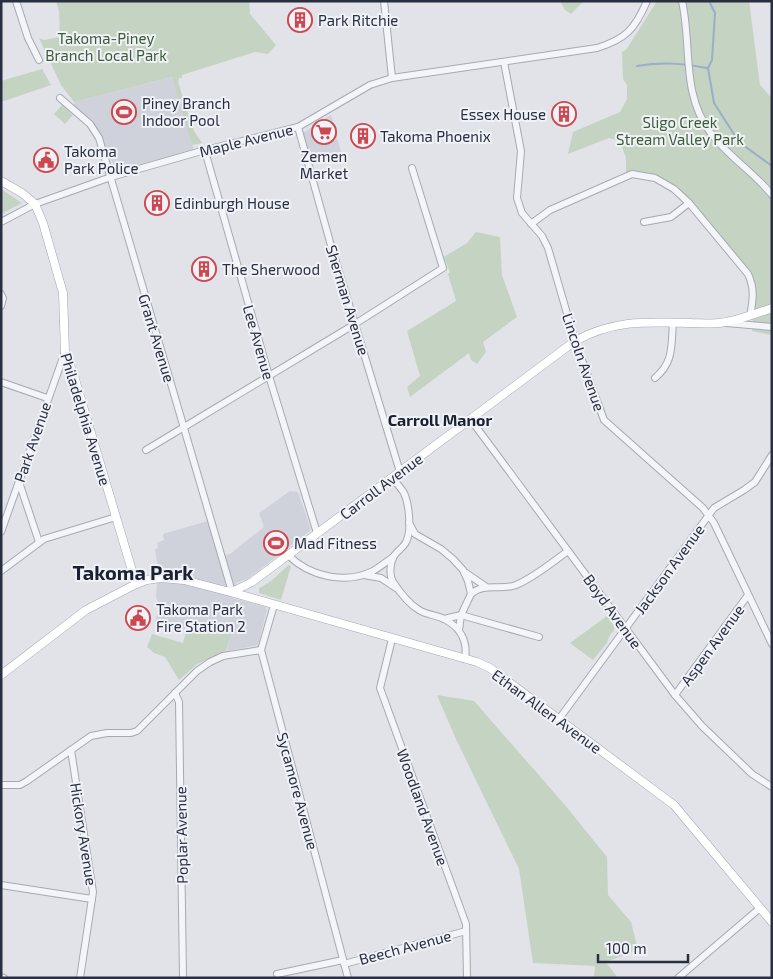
<svg xmlns="http://www.w3.org/2000/svg" width="773" height="979" font-family="'Exo 2',sans-serif">
<rect width="100%" height="100%" fill="#e1e3e9"/>
<g fill="#cfd2db">
<polygon points="173,77 194,151 118,170 115,169 100,133 74,107 74,102"/>
<polygon points="331,115 341,152 310,159 303,133"/>
<polygon points="290,491 298,492 311,530 249,578 236,583 232,598 266,607 267,610 258,645 227,651 230,634 226,632 186,631 180,627 155,621 160,607 156,597 158,570 155,549 158,548 157,543 164,540 163,534 208,521 219,555 230,554 264,527 259,513"/>
</g>
<g fill="#c5d3c2">
<polygon points="56,1 249,1 250,14 276,45 268,54 255,52 182,75 182,78 179,78 178,82 194,131 202,143 192,145 172,77 74,102 61,85 39,38 44,40 60,37 59,11"/>
<polygon points="560,1 584,1 571,14 565,10"/>
<polygon points="657,1 749,1 760,85 772,98 772,335 752,331 755,291 749,275 678,190 653,176 626,172 626,158 620,141 609,138 568,154 573,132 620,112 627,99 627,85 623,79 622,52 626,50"/>
<polygon points="42,69 51,85 1,102 1,81"/>
<polygon points="62,105 73,115 65,124 54,114"/>
<polygon points="1,189 22,203 1,214"/>
<polygon points="476,232 500,237 502,275 517,317 483,342 486,352 477,364 471,360 469,353 410,397 407,387 420,376 407,331 456,301 448,274 450,272 444,257 467,243"/>
<path d="M289 565 291 566 281 600 259 593V588C271 583 279 573 289 565Z"/>
<path d="M607 616C621 634 611 627 607 643L593 660 570 643Z"/>
<polygon points="231,630 231,634 226,651 197,664 179,680 165,657 154,653 147,647 152,634 183,643 186,632 224,634"/>
<polygon points="437,695 474,701 565,805 607,857 608,895 631,922 638,950 606,962 618,978 594,978 595,966 533,963 519,869 455,737"/>
</g>
<g fill="none" stroke-linecap="round" stroke-linejoin="round">
<g stroke="#9cadc9" stroke-width="2">
<polyline points="709,1 715,13 712,60 708,68 714,103 739,142 772,166"/>
<path d="M637 66C663 62 681 63 707 68"/>
</g>
<defs>
<g id="minor">
<polyline points="16,1 28,38 39,60"/>
<polyline points="384,1 392,78"/>
<path d="M682 1C692 45 681 93 710 132 727 156 754 172 772 195"/>
<polyline points="504,62 521,151 517,198 522,213 542,236 548,248 575,341 604,420 703,508 714,523 772,644"/>
<polyline points="60,98 90,124 99,138 232,592"/>
<polyline points="298,127 330,242 400,472"/>
<polyline points="205,151 269,376 317,533"/>
<path d="M1 222 35 204 111 177 198 152 298 127 370 85 392 78 597 48C626 39 635 29 647 1"/>
<polyline points="644,222 671,217 689,203"/>
<path d="M531 224 550 210 632 174 655 178 674 189 689 203 748 274C755 289 753 300 750 316"/>
<polyline points="1,294 3,298 1,306"/>
<polyline points="726,323 772,327"/>
<path d="M655 378C674 362 671 346 673 323"/>
<polyline points="1,382 47,398"/>
<polyline points="471,420 675,695 702,726 752,774 772,787"/>
<polyline points="146,450 355,324 443,268 412,168"/>
<path d="M393 478C396 483 401 488 404 493 409 504 412 531 406 542 404 547 397 551 394 556 390 563 389 575 393 582 399 591 409 604 419 610 427 615 436 615 444 619 460 627 468 641 465 659"/>
<polyline points="19,482 39,542"/>
<polyline points="409,523 415,534 441,549 453,559 463,570 468,581 471,594 461,615 459,630"/>
<polyline points="1,532 65,352"/>
<path d="M288 555C309 576 345 585 373 571 380 567 386 562 393 557"/>
<polyline points="1,571 44,539 116,517"/>
<polyline points="466,573 485,586"/>
<polyline points="364,575 381,578 396,588"/>
<path d="M471 594C484 582 501 591 516 585 535 577 551 563 568 551"/>
<polyline points="274,605 261,650 348,978"/>
<polyline points="444,619 461,615 539,637"/>
<polyline points="392,639 380,688 466,924 467,978"/>
<polyline points="175,693 179,702 183,978"/>
<polyline points="675,695 748,595"/>
<polyline points="559,719 714,508 744,490 755,482 772,455"/>
<polyline points="71,750 93,892 80,978"/>
<polyline points="1,785 20,785 27,781 91,736 107,733 131,733 137,731 197,671 210,662 223,656 261,650"/>
<polyline points="1,885 92,899"/>
<polyline points="344,964 466,931"/>
<polyline points="277,974 343,960"/>
<polyline points="1,977 4,978"/>
<polyline points="678,978 760,908"/>
</g>
<g id="major">
<polyline points="1,181 22,193 35,204 43,223 63,293 65,352 74,376 136,584"/>
<path d="M232 592 252 582 575 341C615 319 649 322 692 323 701 323 711 324 720 323 737 321 755 314 772 308"/>
<polyline points="1,675 86,610 136,584 147,580 161,578 184,580 234,593 477,662 490,668 674,805 772,922"/>
</g>
</defs>
<use href="#minor" stroke="#a6a9b3" stroke-width="8"/>
<use href="#major" stroke="#a0a6b5" stroke-width="9"/>
<use href="#minor" stroke="#f4f5f8" stroke-width="6"/>
<use href="#major" stroke="#fff" stroke-width="8"/>
</g>
<defs>
<symbol id="building-ring" viewBox="-11 -11 22 22"><circle r="9.5" fill="#f0f2f7" stroke="#cc484e" stroke-width="1.5"/><path d="M-4-6H4V6H1V3H-1V6H-4ZM-2.5-4.3h1.7v1.8h-1.7ZM.8-4.3h1.7v1.8H.8ZM-2.5-1h1.7V.8h-1.7ZM.8-1h1.7V.8H.8Z" fill="#cc484e"/></symbol>
<symbol id="stadium-ring" viewBox="-11 -11 22 22"><circle r="9.5" fill="#f0f2f7" stroke="#cc484e" stroke-width="1.5"/><path d="M0-5a6.5 5 0 1 0 0 10a6.5 5 0 1 0 0-10ZM-3.5-1.8h7v3.6h-7Z" fill="#cc484e"/></symbol>
<symbol id="supermarket-ring" viewBox="-11 -11 22 22"><circle r="9.5" fill="#f0f2f7" stroke="#cc484e" stroke-width="1.5"/><path d="M-6-5.5h2.5l.6 2H6L4.5 2H-2.5L-4.4-4H-6ZM-1.5 3.2a1.3 1.3 0 1 0 .1 0ZM3 3.2a1.3 1.3 0 1 0 .1 0Z" fill="#cc484e"/></symbol>
<symbol id="civic-ring" viewBox="-11 -11 22 22"><circle r="9.5" fill="#f0f2f7" stroke="#cc484e" stroke-width="1.5"/><path d="M-.6-6.5H3V-4.5H.6V-3L4-1V1h2V6H-6V1h2V-1L-.6-3ZM-1.2 2.5V6h2.4V2.5Z" fill="#cc484e"/></symbol>
</defs>
<g fill-rule="evenodd">
<use href="#building-ring" x="286" y="6" width="28" height="28"/>
<use href="#stadium-ring" x="110" y="98" width="28" height="28"/>
<use href="#building-ring" x="550" y="100" width="28" height="28"/>
<use href="#supermarket-ring" x="310" y="118" width="28" height="28"/>
<use href="#building-ring" x="349" y="122" width="28" height="28"/>
<use href="#civic-ring" x="32" y="146" width="28" height="28"/>
<use href="#building-ring" x="143" y="189" width="28" height="28"/>
<use href="#building-ring" x="190" y="255" width="28" height="28"/>
<use href="#stadium-ring" x="262" y="529" width="28" height="28"/>
<use href="#civic-ring" x="124" y="604" width="28" height="28"/>
</g>
<g text-anchor="middle" dominant-baseline="central" stroke-width="4" stroke-linejoin="round" paint-order="stroke">
<g font-size="15" fill="#292f41" stroke="#f0f2f7" text-anchor="start">
<text x="318" y="20">Park Ritchie</text>
<text x="142" y="103">Piney Branch<tspan x="142" dy="17">Indoor Pool</tspan></text>
<text x="546" y="114" text-anchor="end">Essex House</text>
<text x="380" y="136">Takoma Phoenix</text>
<text x="64" y="151">Takoma<tspan x="64" dy="17">Park Police</tspan></text>
<text x="324" y="156" text-anchor="middle">Zemen<tspan x="324" dy="17">Market</tspan></text>
<text x="174" y="203">Edinburgh House</text>
<text x="222" y="269">The Sherwood</text>
<text x="294" y="543">Mad Fitness</text>
<text x="156" y="609">Takoma Park<tspan x="156" dy="17">Fire Station 2</tspan></text>
</g>
<g font-size="15" fill="#3a5c37" stroke="#f0f2f7">
<text x="106" y="38">Takoma-Piney<tspan x="106" dy="17">Branch Local Park</tspan></text>
<text x="680" y="122">Sligo Creek<tspan x="680" dy="17">Stream Valley Park</tspan></text>
</g>
<g font-size="15" fill="#292f41" stroke="#f0f2f7">
<text transform="translate(246 140) rotate(-14)">Maple Avenue</text>
<text transform="translate(348 300) rotate(73)">Sherman Avenue</text>
<text transform="translate(157 338) rotate(73)">Grant Avenue</text>
<text transform="translate(259 342) rotate(74)">Lee Avenue</text>
<text transform="translate(584 362) rotate(71)">Lincoln Avenue</text>
<text transform="translate(86 419) rotate(73)">Philadelphia Avenue</text>
<text transform="translate(32 442) rotate(-71)">Park Avenue</text>
<text transform="translate(381 486) rotate(-37)">Carroll Avenue</text>
<text transform="translate(669 569) rotate(-54)">Jackson Avenue</text>
<text transform="translate(613 611) rotate(54)">Boyd Avenue</text>
<text transform="translate(712 645) rotate(-54)">Aspen Avenue</text>
<text transform="translate(547 711) rotate(36)">Ethan Allen Avenue</text>
<text transform="translate(298 791) rotate(75)">Sycamore Avenue</text>
<text transform="translate(423 807) rotate(70)">Woodland Avenue</text>
<text transform="translate(84 834) rotate(81)">Hickory Avenue</text>
<text transform="translate(181 835) rotate(-91)">Poplar Avenue</text>
<text transform="translate(405 947) rotate(-15)">Beech Avenue</text>
</g>
<g font-size="16" font-weight="bold" fill="#1c2132" stroke="#f0f2f7">
<text x="440" y="419">Carroll Manor</text>
</g>
<g font-size="20" font-weight="bold" fill="#1c2132" stroke="#f0f2f7">
<text x="133" y="572">Takoma Park</text>
</g>
</g>
<rect width="773" height="979" fill="none" stroke="#292f41" stroke-width="5"/>
<path d="M598 954v8h90v-8" fill="none" stroke="#292f41" stroke-width="2.5"/>
<text x="606" y="954" font-size="15" fill="#292f41" stroke="#f0f2f7" stroke-width="4" paint-order="stroke">100 m</text>
</svg>
